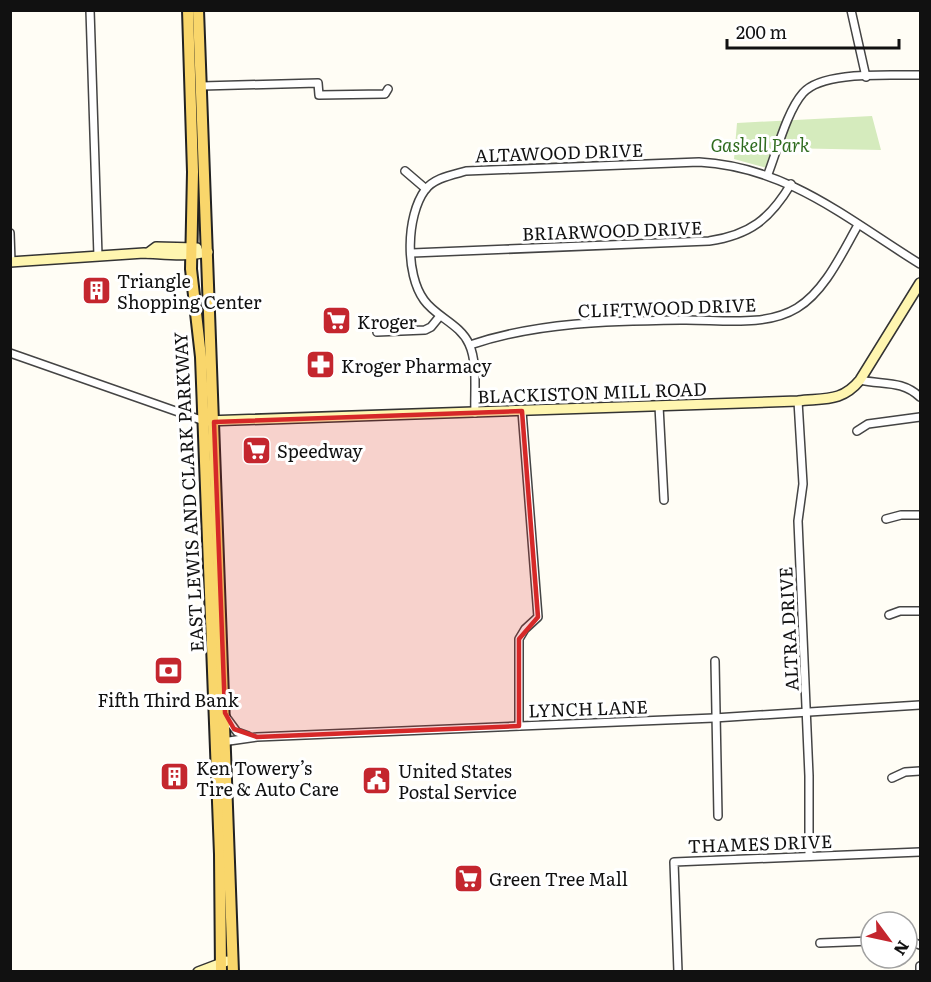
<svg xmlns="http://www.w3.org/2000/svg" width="931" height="982" font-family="Literata,serif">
<rect width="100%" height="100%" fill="#fffdf5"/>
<polygon fill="#d5ebbd" points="872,116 881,150 782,148 774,170 734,159 737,123"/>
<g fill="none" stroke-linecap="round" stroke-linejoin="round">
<defs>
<g id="street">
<polyline points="90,10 98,256"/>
<polyline points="851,10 866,77"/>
<polyline points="202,86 318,83 319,95 385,94 388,89"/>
<polyline points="405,171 426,189"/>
<path d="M768 174C777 151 787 111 803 93 823 70 891 76 920 75"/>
<polyline points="10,233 11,262"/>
<path d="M412 253 709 241C750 235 770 219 791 184"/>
<polyline points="377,332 425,330 431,327 440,316"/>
<path d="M470 345C538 322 610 321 681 320 717 319 764 328 797 308 825 291 842 253 858 225"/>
<polyline points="10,353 204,421"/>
<path d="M860 380C883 385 902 380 920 397"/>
<polyline points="798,401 803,484 798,521 809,776 809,856"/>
<polyline points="659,406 664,500"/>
<path d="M475 413C474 393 478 363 469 344 460 324 436 317 424 300 405 274 406 216 425 190 434 178 452 175 466 171L699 162C788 167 847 219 920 264"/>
<polyline points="857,431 868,424 920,417"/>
<polyline points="886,519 901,515 920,515"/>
<polyline points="889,615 900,611 920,611"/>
<polyline points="715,661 718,816"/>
<polyline points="226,717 237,732 248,736"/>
<polyline points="519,726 519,639 525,629 538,617 522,411"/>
<polyline points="222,742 257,737 714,718 920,705"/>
<polyline points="892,778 905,772 920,771"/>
<polyline points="907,940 920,945"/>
<polyline points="820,943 871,941"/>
<polyline points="678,972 674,862 920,852"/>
<polyline points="920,972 920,966"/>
</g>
<g id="secondary">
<polyline points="148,253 156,247 197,248"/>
<path d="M10 262 144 253C166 254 185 257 208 252"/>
<path d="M206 421 798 401C825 398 842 402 860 380L920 283"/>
<polyline points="198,972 227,961"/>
</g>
<g id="primary">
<polyline points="188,10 193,172 191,269 201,357 220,854 221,972"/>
<polyline points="198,10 233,972"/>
</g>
</defs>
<use href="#street" stroke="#444" stroke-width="10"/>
<use href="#secondary" stroke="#333" stroke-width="12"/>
<use href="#primary" stroke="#222" stroke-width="14"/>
<use href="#street" stroke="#fff" stroke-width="7"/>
<use href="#secondary" stroke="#fff6b0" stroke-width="9"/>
<use href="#primary" stroke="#f9d66b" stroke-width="10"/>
</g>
<path fill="#d62828" fill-opacity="0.2" stroke="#d62828" stroke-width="4.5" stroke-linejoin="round" d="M522 411 538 617 519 639V726L257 737 234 729 225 713 214 422Z"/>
<defs>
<symbol id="building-square" viewBox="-11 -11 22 22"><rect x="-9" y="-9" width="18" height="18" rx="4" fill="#c4262e" stroke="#fff"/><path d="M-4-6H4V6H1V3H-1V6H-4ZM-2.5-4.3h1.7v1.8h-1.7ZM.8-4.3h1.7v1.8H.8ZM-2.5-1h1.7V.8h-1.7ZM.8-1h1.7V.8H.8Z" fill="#fff"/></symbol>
<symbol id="supermarket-square" viewBox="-11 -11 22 22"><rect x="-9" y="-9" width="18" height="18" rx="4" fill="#c4262e" stroke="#fff"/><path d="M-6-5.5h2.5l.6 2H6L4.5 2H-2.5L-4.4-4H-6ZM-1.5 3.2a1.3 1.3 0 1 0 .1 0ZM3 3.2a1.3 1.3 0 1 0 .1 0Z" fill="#fff"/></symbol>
<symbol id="pharmacy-square" viewBox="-11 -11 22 22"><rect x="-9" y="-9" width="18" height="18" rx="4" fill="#c4262e" stroke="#fff"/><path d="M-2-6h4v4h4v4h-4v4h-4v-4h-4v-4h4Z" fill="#fff"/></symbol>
<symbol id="bank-square" viewBox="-11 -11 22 22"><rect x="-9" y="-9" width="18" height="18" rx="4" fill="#c4262e" stroke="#fff"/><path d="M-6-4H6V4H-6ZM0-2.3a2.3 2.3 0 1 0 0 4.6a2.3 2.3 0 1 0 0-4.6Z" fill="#fff"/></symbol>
<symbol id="civic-square" viewBox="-11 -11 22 22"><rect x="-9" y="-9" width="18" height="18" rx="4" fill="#c4262e" stroke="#fff"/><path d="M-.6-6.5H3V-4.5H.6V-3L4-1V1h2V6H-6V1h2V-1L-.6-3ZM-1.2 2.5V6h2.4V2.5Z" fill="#fff"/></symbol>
</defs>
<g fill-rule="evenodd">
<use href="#building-square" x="80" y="274" width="33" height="33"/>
<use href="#supermarket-square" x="320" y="304" width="33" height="33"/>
<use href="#pharmacy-square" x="304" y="348" width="33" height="33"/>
<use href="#supermarket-square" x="240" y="434" width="33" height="33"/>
<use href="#bank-square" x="152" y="654" width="33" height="33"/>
<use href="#building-square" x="158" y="760" width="33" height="33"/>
<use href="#civic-square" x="360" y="764" width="33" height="33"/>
<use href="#supermarket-square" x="452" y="862" width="33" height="33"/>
</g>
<g text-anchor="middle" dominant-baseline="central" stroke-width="6" stroke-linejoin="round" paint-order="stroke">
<g font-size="18" font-style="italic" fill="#2f6b1f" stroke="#fff">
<text x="760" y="144">Gaskell Park</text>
</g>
<g font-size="18" fill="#111" stroke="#fff">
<text transform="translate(559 152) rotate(-2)">ALTAWOOD DRIVE</text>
<text transform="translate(612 230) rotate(-2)">BRIARWOOD DRIVE</text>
<text transform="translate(667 307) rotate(-2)">CLIFTWOOD DRIVE</text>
<text transform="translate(592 392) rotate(-2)">BLACKISTON MILL ROAD</text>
<text transform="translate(188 492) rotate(-93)">EAST LEWIS AND CLARK PARKWAY</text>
<text transform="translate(788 629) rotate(-93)">ALTRA DRIVE</text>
<text transform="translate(588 708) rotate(-2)">LYNCH LANE</text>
<text transform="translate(760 843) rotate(-2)">THAMES DRIVE</text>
</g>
<g font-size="18" fill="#111" stroke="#fff" text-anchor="start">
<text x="117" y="280">Triangle<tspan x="117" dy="21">Shopping Center</tspan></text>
<text x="357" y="321">Kroger</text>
<text x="341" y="365">Kroger Pharmacy</text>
<text x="277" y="450">Speedway</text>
<text x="168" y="699" text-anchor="middle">Fifth Third Bank</text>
<text x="196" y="767">Ken Towery’s<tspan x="196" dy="21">Tire &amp; Auto Care</tspan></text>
<text x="398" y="770">United States<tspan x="398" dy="21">Postal Service</tspan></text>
<text x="489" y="878">Green Tree Mall</text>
</g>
</g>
<rect width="931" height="982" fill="none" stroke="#111111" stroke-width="24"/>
<g transform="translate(889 940) rotate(123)"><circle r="28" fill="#ffffff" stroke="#a0a0a0" stroke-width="1.5"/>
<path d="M0-4.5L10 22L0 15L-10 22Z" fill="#c4262e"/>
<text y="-9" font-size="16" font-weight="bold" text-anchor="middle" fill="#111111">N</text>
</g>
<path d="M727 39v9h172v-9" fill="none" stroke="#111111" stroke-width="3"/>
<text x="736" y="39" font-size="18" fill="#111111" stroke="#ffffff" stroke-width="4.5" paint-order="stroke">200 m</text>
</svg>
